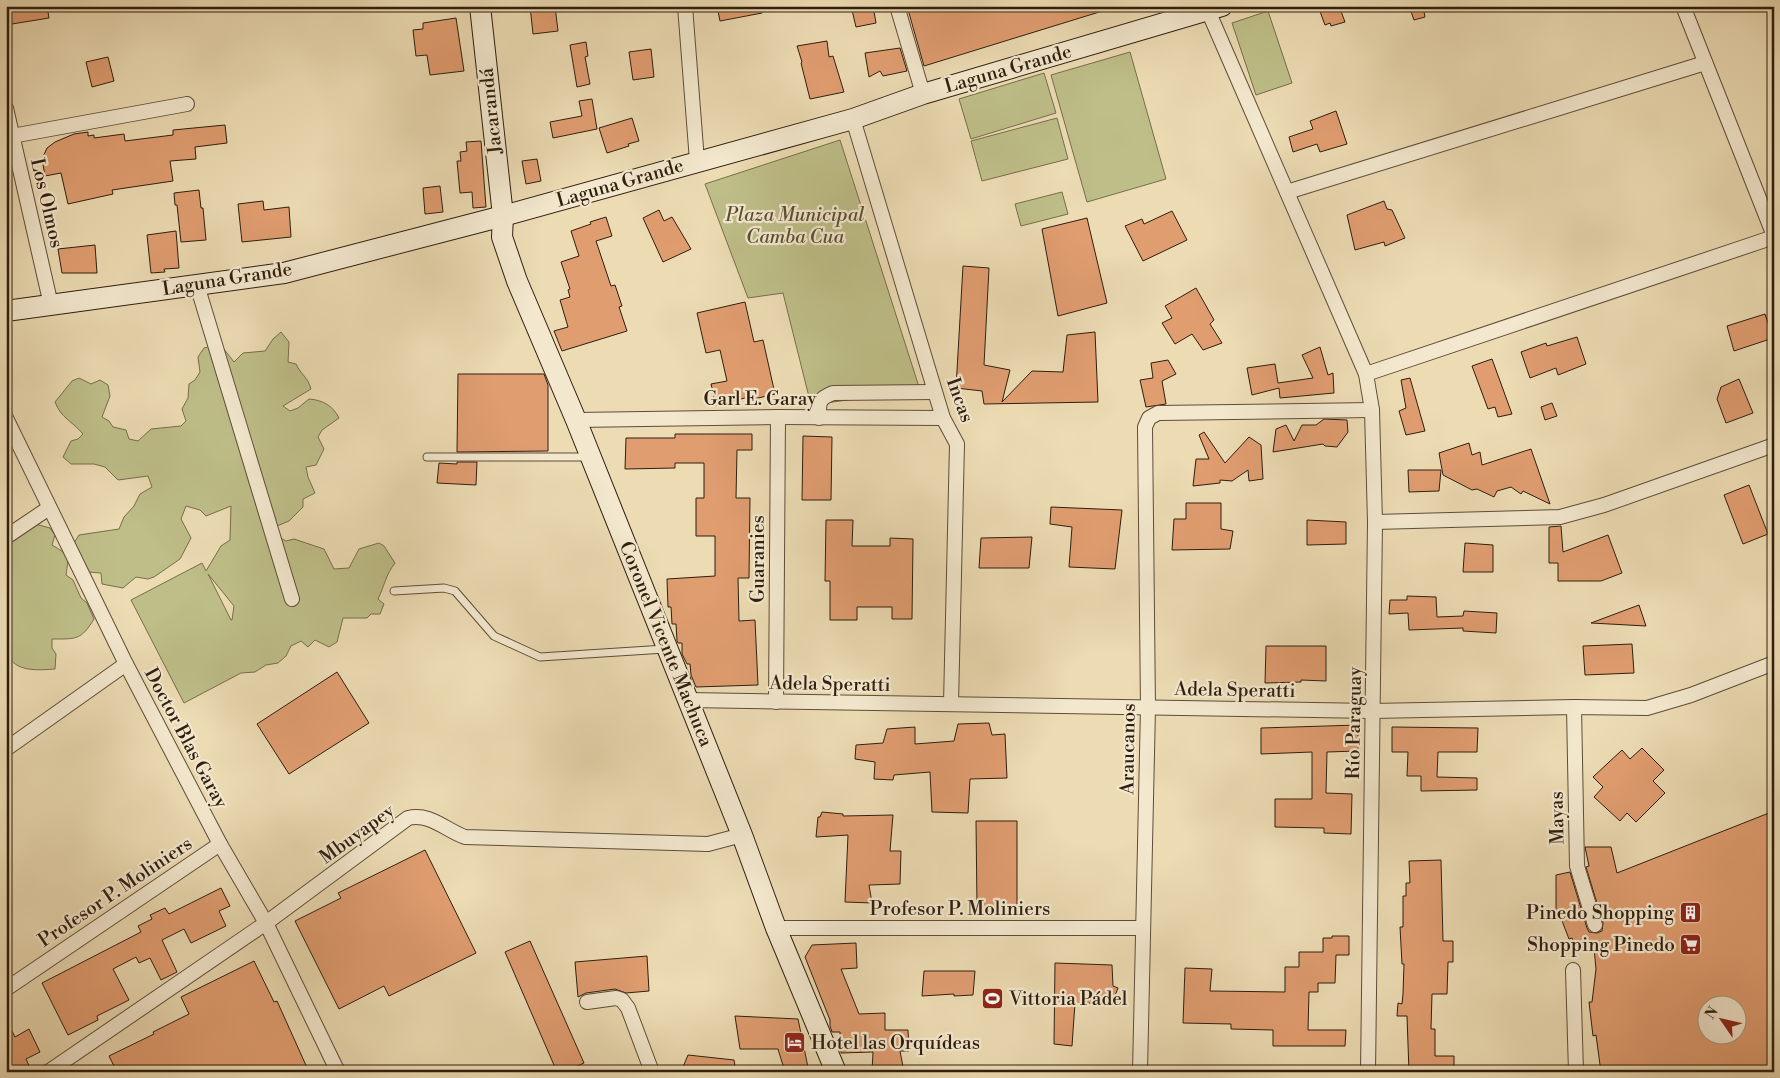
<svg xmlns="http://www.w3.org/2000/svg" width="1780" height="1078" font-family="'Libre Bodoni',serif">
<rect width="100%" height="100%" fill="#ecdbb3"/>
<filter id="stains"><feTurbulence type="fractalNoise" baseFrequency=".004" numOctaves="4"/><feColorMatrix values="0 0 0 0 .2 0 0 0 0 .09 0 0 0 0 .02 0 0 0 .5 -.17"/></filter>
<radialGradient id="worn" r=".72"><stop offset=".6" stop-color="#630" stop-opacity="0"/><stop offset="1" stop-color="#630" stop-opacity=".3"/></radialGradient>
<g fill="#bebe88" stroke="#766e4c" fill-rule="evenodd">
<polygon points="1268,11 1292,83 1256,95 1232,23"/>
<polygon points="1130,52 1166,179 1087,202 1051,75"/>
<polygon points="1044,73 1056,113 971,139 959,99"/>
<polygon points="1057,118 1068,159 982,181 971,141"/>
<polygon points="840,140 920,390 811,405 783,293 748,298 705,184"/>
<polygon points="1062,192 1068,214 1021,226 1015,204"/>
<path d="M281 332 289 342 288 362 296 364C301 375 308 377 311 389L283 406 290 411 298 408 309 399C323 400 333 406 339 418L322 430 318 437 324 449 316 465 306 467 308 477 315 493 303 499V507L289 521 277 526 272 533 286 541 294 539 324 549 334 569 349 568 359 549 379 543 384 546 395 563C386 574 384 587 378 599L384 604 380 614H371L367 618H343L337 642 329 647 315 640 308 647 301 641 291 646 286 656 278 663 266 665 255 672 241 673 184 703 131 600 202 563 206 571 221 546 230 540 231 506 206 516 200 510 186 506 181 519 191 538 180 559 154 577 148 579 136 577 123 588 102 584 101 573 88 572 74 543 79 535 119 529 124 517 134 506 140 494 152 487 148 476 118 480 105 467 94 464H71L63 457 71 441 78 439 83 434C72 421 61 418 55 402L72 381 79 378 91 384 100 380 108 385 110 396 102 417 109 421 113 427 126 430 129 439 138 441 151 429 181 426 186 421 182 409 188 398 189 384 195 380 200 372 198 357 204 348 220 344 234 362 243 353 265 351 273 339ZM208 574 234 606 232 620H231Z"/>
<path d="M28 522 50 528 55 535 52 545C69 555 69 556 66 575L73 580 81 598 87 603 94 619C81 640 77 639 52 639V648L56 654 55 669C41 670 14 673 8 654 7 649 9 647 6 642V532Z"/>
</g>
<g fill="#e09d70" stroke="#2f1e0f" fill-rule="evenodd">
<polygon points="9,6 47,6 49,18 12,24"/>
<polygon points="530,6 555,6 558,31 533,34"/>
<polygon points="717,6 762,6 762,13 720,21"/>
<polygon points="851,6 873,6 876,23 856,27"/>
<polygon points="907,6 953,6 954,11 970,6 1109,6 1109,9 924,66"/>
<polygon points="1318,6 1339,6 1345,22 1331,26 1330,23 1325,25"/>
<polygon points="1409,6 1423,6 1425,17 1414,20"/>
<polygon points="456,18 464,71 430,75 427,55 416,56 413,30 423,29 423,23"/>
<polygon points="827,41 829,57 833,56 844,92 810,99 801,63 802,62 797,46"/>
<polygon points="586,42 588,56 585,57 590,84 577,87 570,45"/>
<polygon points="900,48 907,71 883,76 880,71 869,77 865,53"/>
<polygon points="651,49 654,77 633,80 629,52"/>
<polygon points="108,57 114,81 92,87 86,62"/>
<polygon points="592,99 597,129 553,138 550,122 582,116 579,101"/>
<polygon points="1336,111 1347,144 1320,152 1317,144 1293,152 1289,137 1313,129 1310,121"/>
<polygon points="632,118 639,141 628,144 629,146 607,153 599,128"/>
<polygon points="225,125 227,143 195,147 196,159 170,161 173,181 112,190 113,194 68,204 61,173 45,176 42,159 47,148 55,142 74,134 88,132 88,136 94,135 94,138 124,134 125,141 173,135 173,130"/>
<polygon points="481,141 486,207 473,208 472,192 460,193 457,161 461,161 460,152 467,151 466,142"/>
<polygon points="537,159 541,181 526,184 522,161"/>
<polygon points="440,186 443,212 425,214 423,188"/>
<polygon points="199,190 201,208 203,208 206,240 181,242 177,205 175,205 174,193"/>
<polygon points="263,201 264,210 289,207 291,237 242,242 238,204"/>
<polygon points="1384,201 1387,209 1392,210 1405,238 1385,246 1384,242 1355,250 1347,215"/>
<polygon points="659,210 664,221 672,217 691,249 663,262 643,218"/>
<polygon points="1172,211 1187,240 1143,261 1125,226 1142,219 1144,224"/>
<polygon points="606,217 612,236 596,241 611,286 615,285 622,306 619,307 627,331 562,351 554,331 568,327 560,300 570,297 568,290 570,289 561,262 579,256 571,231 591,224 590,222"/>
<polygon points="1087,218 1107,303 1058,316 1042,229"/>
<polygon points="176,231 179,268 164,269 165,272 151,273 147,235"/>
<polygon points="95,245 97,273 62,273 58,249"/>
<polygon points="963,266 989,268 984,365 1010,370 1002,402 1032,371 1063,372 1067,335 1095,332 1098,402 984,404 982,391 956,388"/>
<polygon points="1196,288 1214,320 1210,324 1222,343 1203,350 1192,334 1175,344 1162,323 1172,318 1165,306"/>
<polygon points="745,302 754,342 763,340 775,394 750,400 749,397 716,405 711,384 727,381 720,350 706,353 697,313"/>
<polygon points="1765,314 1773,338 1734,351 1727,326"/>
<polygon points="1577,337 1586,364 1558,375 1556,368 1530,378 1521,352 1546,343 1547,346"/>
<polygon points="1320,347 1328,375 1333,373 1334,393 1280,398 1279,388 1252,395 1247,368 1275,364 1278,383 1313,378 1302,355"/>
<polygon points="1492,359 1512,414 1498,417 1495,407 1488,409 1472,366"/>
<polygon points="1168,360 1176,374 1162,381 1166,404 1146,407 1140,380 1153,378 1151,363"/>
<polygon points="458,374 544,374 548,385 548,451 457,452"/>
<polygon points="1410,378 1425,431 1406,435 1399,411 1406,408 1401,380"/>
<polygon points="1739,379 1753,413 1726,423 1717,399 1721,387"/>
<polygon points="1552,403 1557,416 1545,420 1541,407"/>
<polygon points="1324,419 1347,420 1348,432 1337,447 1325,446 1323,444 1273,452 1276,429 1286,425 1294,441 1302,425 1316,425"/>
<polygon points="1204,432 1225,463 1249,437 1261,445 1263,479 1249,481 1248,470 1232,481 1220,480 1220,483 1193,486 1196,459 1209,459 1199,435"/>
<polygon points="675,434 752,434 752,450 737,450 736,498 750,498 749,578 738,578 739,621 755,620 758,685 696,687 691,675 690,664 687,664 682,654 682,643 678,643 677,641 676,624 672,624 671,607 668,607 667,579 715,576 715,536 696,536 696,498 704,498 704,463 675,463 675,468 625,469 626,438 675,438"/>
<polygon points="803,436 832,437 831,500 802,500"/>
<polygon points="1469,443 1472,455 1480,452 1482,465 1531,449 1550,504 1523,491 1521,494 1511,487 1497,491 1494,497 1477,489 1472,490 1443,475 1439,453"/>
<polygon points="457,462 477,462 476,485 437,483 439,463 457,464"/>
<polygon points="1408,470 1441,470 1439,491 1409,492"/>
<polygon points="1749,485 1768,534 1743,544 1724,495"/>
<polygon points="1186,503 1221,503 1221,529 1233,531 1230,549 1172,550 1174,519 1186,519"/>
<polygon points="1051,507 1122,510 1115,569 1069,567 1072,527 1050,524"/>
<polygon points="826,520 853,520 852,546 890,546 890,538 913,539 912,619 892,619 892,607 857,607 857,620 830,620 830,581 825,581"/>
<polygon points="1307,520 1346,522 1346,544 1307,545"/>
<polygon points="1561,526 1563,552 1608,535 1622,573 1601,581 1558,581 1558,563 1549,563 1549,527"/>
<polygon points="1032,537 1029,568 979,568 981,538"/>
<polygon points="1465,543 1493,545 1493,572 1463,572"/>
<polygon points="1407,596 1436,597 1437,617 1463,616 1464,611 1497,613 1496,633 1463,631 1463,628 1409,630 1408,613 1389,614 1390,600 1407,600"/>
<polygon points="1639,605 1646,626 1591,623"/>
<polygon points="1632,644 1634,673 1585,675 1583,646"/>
<polygon points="1266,646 1326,646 1326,681 1301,680 1301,682 1265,683"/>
<polygon points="337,672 369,723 289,774 257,724"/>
<polygon points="989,723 992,735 1005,734 1007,778 970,779 968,813 932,812 930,772 894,775 893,780 874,779 875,762 855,759 856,745 883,743 887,729 915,727 915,744 954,741 958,724"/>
<polygon points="1358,725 1358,751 1327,752 1326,793 1352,794 1351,834 1324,833 1324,828 1275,827 1275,799 1312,799 1312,752 1261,754 1261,728"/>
<polygon points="1392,727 1478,728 1477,752 1438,752 1437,777 1477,778 1477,790 1421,791 1421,776 1407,776 1408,752 1392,752"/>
<polygon points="1642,748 1664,770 1653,781 1665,793 1636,822 1627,813 1620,821 1594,797 1603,787 1593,777 1622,750 1630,759"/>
<path d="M1774 811V1072H1638V1070L1601 1072 1596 1035 1593 1036 1589 1002H1592L1596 969 1594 948 1587 951 1586 948 1577 951 1572 938 1569 939 1559 913 1556 914V875L1570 872 1587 928 1589 932 1597 933 1602 931 1603 923 1586 867 1589 866 1585 847H1611L1617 873ZM1708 1006H1738V1036H1708Z"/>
<polygon points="822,812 843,814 843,816 893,815 890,851 901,851 900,884 869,885 872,903 845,902 848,835 816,837 818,817 820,817"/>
<polygon points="976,821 1017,821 1017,908 977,908"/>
<polygon points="425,850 476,953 389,996 384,986 339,1009 295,921 341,898 338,893"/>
<polygon points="1441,860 1443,941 1453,941 1453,962 1448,962 1447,994 1432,994 1431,1029 1435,1029 1435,1056 1454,1056 1454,1072 1409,1072 1407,1016 1397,1016 1398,1003 1402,1004 1403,994 1404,964 1402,964 1400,927 1403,927 1403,896 1406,896 1406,883 1410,883 1409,861"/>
<polygon points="221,888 230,906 219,911 226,926 191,943 184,929 162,940 177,972 161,980 150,958 139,963 136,957 113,969 129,1000 97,1016 98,1020 68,1035 42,983 141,932 138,926 152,919 150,915 165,908 169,914"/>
<polygon points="1332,936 1349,936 1349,955 1336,955 1335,983 1318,983 1318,992 1309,992 1308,1030 1346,1030 1345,1046 1273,1046 1273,1030 1231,1029 1231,1024 1183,1023 1185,968 1212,969 1210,991 1285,992 1285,967 1299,967 1299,952 1323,952 1323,938 1332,938"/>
<polygon points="530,941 584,1063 564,1072 557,1072 505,952"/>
<polygon points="856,943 857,968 841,969 859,1014 885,1013 885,1030 908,1030 909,1051 900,1051 904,1072 872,1072 873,1052 841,1053 840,1032 832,1032 830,1026 830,1020 805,957 812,945"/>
<polygon points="647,956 649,991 626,993 615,989 586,993 578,997 575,962"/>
<polygon points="254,961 274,1002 277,1001 309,1072 117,1072 109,1056 154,1034 153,1032 189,1014 181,997"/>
<polygon points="1055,963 1112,965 1113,986 1118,988 1112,1003 1075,1003 1072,1046 1054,1044"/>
<polygon points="924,971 975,971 973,995 954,996 954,994 922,996"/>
<polygon points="735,1016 798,1019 809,1072 785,1072 778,1049 740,1049"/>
<polygon points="6,1019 15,1037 29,1029 40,1052 26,1059 32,1072 6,1072"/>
<polygon points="688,1055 734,1060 736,1072 681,1072"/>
</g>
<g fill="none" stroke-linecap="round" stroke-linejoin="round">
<defs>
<g id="lane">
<polyline points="427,457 588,457"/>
<polyline points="394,591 444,588 455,591 494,636 540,657 665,649"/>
</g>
<g id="street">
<polyline points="685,6 697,161"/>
<polyline points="897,6 923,94"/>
<polyline points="1206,6 1366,374 1372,410 1375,522 1368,1072"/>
<polyline points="1683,6 1774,236"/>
<polyline points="6,108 51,305"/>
<polyline points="853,119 943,418 957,444 951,704"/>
<polyline points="12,136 187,104"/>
<polyline points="1287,192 1705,63"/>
<polyline points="197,285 292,599"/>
<polyline points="1366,374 1774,237"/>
<polyline points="6,418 126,664 220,844 266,923 338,1072"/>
<path d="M819 418C819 402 818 399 833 393L935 392"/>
<polyline points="576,420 778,417 943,418"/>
<polyline points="1375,522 1560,517 1604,505 1774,445"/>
<polyline points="6,537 49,508"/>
<polyline points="688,700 1372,711 1574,707 1647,708 1691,695 1774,663"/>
<polyline points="776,702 778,417"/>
<polyline points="1574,707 1577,866 1595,925"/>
<polyline points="6,749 126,664"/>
<polyline points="776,928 1143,928"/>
<polyline points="1573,970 1576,1072"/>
<polyline points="6,989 220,844"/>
<polyline points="587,1002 616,998 622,1000 628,1008 652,1072"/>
<path d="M48 1072 266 923 408 818C431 813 445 830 465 837L708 844 742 835"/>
<polyline points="1140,1072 1148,708 1145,427 1149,418 1158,413 1372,410"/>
</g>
<g id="secondary">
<polyline points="480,6 503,216 502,237 517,281 576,420 742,835 776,928 836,1072"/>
<polyline points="6,311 284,273 503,216 853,119 923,94 1222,6"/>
</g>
</defs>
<use href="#lane" stroke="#5e4d38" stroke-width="9"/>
<use href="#street" stroke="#5e4d38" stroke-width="16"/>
<use href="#secondary" stroke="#2f1e0f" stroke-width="22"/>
<use href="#lane" stroke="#f3e8ce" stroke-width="7"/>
<use href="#street" stroke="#f3e8ce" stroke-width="14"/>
<use href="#secondary" stroke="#f3e8ce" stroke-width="20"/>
</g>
<defs>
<symbol id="building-square" viewBox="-11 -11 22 22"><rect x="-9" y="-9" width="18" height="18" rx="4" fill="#8f2418" stroke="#f3e8ce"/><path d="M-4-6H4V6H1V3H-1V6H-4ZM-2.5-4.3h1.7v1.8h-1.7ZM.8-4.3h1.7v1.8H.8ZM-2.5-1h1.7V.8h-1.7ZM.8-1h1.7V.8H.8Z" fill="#fff"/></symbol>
<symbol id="supermarket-square" viewBox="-11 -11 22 22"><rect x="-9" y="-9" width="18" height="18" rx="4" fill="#8f2418" stroke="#f3e8ce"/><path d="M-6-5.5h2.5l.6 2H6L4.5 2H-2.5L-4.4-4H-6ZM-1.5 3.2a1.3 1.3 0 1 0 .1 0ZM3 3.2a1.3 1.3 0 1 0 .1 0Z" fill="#fff"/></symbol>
<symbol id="stadium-square" viewBox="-11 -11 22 22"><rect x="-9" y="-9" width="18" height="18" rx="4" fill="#8f2418" stroke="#f3e8ce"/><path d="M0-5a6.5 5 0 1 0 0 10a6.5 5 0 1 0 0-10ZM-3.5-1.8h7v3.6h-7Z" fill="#fff"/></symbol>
<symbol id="hotel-square" viewBox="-11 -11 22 22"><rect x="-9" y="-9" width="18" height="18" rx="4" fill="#8f2418" stroke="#f3e8ce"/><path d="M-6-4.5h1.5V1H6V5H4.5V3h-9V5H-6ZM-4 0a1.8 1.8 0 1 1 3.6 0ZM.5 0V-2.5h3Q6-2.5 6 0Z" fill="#fff"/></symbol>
</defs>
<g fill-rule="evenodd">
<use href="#building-square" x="1678" y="900" width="25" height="25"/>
<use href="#supermarket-square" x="1678" y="932" width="25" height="25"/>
<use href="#stadium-square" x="980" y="986" width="25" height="25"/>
<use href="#hotel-square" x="782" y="1030" width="25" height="25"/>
</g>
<g text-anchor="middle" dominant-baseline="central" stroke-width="4.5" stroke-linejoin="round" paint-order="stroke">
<g font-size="19" fill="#2f1e0f" stroke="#f3e8ce">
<text transform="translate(1008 69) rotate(-16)">Laguna Grande</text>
<text transform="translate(491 111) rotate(-96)">Jacarandá</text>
<text transform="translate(620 183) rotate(-16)">Laguna Grande</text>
<text transform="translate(47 203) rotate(77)">Los Olmos</text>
<text transform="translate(227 279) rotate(-9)">Laguna Grande</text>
<text x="760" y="399">Garl E. Garay</text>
<text transform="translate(960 400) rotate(70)">Incas</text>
<text transform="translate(758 559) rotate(-90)">Guaranies</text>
<text transform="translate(666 644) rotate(68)">Coronel Vicente Machuca</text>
<text transform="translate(830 684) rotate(1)">Adela Speratti</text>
<text transform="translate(1235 690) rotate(1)">Adela Speratti</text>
<text transform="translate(1354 723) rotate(-89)">Río Paraguay</text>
<text transform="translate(186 738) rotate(62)">Doctor Blas Garay</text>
<text transform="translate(1128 749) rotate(-89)">Araucanos</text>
<text transform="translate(1557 818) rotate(-91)">Mayas</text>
<text transform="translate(357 834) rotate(-36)">Mbuyapey</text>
<text transform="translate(115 892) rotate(-34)">Profesor P. Moliniers</text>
<text x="960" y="909">Profesor P. Moliniers</text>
</g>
<g font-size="19" font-style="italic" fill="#5a4e33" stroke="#f3e8ce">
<text x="795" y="215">Plaza Municipal<tspan x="795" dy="22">Camba Cua</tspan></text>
</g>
<g font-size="19" fill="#2f1e0f" stroke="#f3e8ce" text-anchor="end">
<text x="1674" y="913">Pinedo Shopping</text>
<text x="1675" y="945">Shopping Pinedo</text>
<text x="1009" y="999" text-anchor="start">Vittoria Pádel</text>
<text x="811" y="1043" text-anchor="start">Hotel las Orquídeas</text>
</g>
</g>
<rect width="1780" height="1078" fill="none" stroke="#ecdbb3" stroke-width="25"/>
<rect x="8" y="8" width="1765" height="1063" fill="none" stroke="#2f1e0f" stroke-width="2.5"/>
<rect x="12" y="12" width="1755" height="1053" fill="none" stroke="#2f1e0f"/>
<g transform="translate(1722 1020) rotate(304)"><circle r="24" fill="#f3e8ce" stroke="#a59782"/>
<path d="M0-4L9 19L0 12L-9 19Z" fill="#8f2418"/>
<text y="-8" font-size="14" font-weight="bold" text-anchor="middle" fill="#2f1e0f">N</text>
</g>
<rect width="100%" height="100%" filter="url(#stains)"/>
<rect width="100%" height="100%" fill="url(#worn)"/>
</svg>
